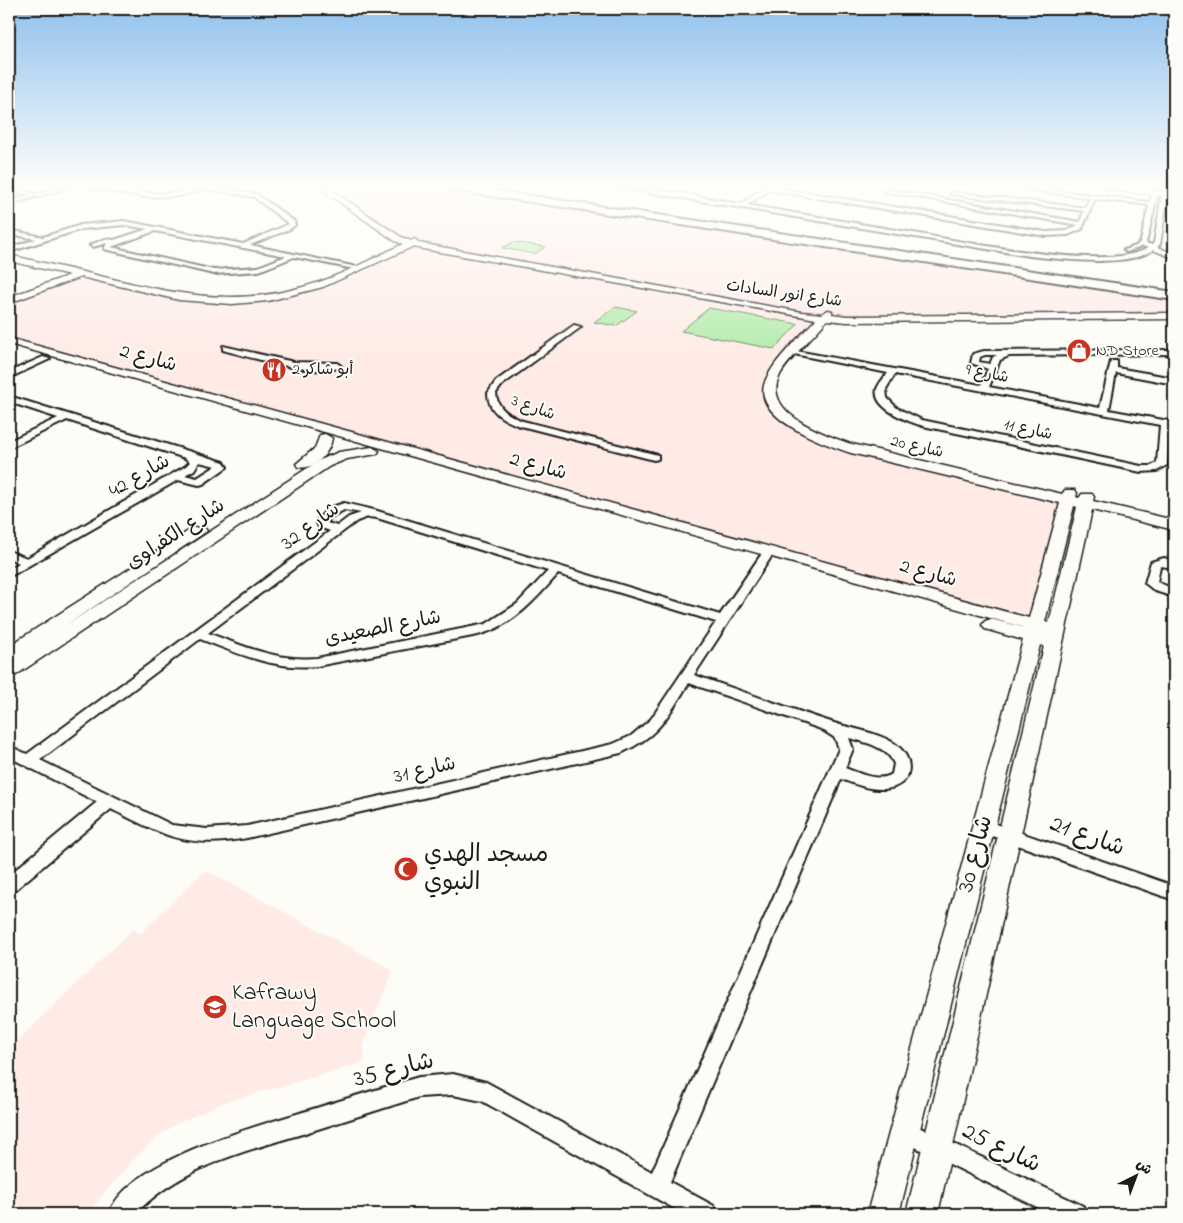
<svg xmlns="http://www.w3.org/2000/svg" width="1183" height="1223" font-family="'Indie Flower','Playpen Sans Arabic',sans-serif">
<rect width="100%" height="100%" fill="#fdfcf7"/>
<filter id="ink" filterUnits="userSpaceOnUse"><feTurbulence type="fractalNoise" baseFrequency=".02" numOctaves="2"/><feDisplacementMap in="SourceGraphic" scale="10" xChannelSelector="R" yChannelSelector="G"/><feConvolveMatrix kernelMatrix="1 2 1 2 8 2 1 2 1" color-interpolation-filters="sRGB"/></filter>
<g filter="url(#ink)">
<g fill="#feebe6">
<polygon points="327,187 474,187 1174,291 1174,314 1143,312 832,316 780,375 775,392 781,406 797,421 842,443 1077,499 1044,633 9,345 9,298 80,272 179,295 223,299 276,294 322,282 410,242 390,230"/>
<polygon points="205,870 393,970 363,1044 365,1060 359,1064 223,1103 178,1123 157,1137 131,1162 87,1214 9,1214 9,1049 133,929 141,933"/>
</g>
<g fill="#b5ecae" stroke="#688465">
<polygon points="514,242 546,247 534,254 502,248"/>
<polygon points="615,307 637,311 616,326 594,322"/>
<polygon points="709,308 798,324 774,349 681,331"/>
</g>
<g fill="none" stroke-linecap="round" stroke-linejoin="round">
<defs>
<g id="street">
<polygon points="9,187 36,194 60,187 69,187 9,205 9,201 31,195 9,191"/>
<path d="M88 187 164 194 212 187 256 194 294 221 295 225 290 229 250 245 362 268 359 270 294 257 259 271 214 274 104 249 107 243 93 247 90 245 105 239 114 240 148 229 124 225 82 229 9 252V248L36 239 9 234V230L43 237 81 225 124 221 243 244 289 224 254 197 206 189 178 196 150 197 122 194ZM155 231 286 256 258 267 214 270 111 247Z"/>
<path d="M616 187 675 192 741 204 765 187H773L1046 232 1067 231 1078 225 883 191 886 189 1080 222 1084 211 950 194 953 192 1086 208 1090 198 1010 187H1027L1150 202 1152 193 1155 191 1158 193 1146 243 1152 245 1154 243 1162 194 1165 192 1168 194 1160 244 1157 247 1174 254V258L1153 250C1128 268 1059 259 1029 256ZM769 190 1046 236 1068 235 1082 229 1095 199 1149 205 1141 241 1136 246 1124 250 1127 252 1143 246 1148 248C1109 273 956 240 908 232 855 223 801 214 747 205Z"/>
<path d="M574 325 581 327 502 385 496 393C497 409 509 415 523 421L658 455V459L654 460 517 425C502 419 488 411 488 393L496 381Z"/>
<path d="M223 346 294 362 337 363 341 366C323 380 246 356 223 350Z"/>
<path d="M791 350 981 385 988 369 971 363 973 354 984 351 1174 350V354L1009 356 1000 360 989 387 1100 408 1111 361H1117V368L1174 378V384L1116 373 1109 410 1174 422V428L1169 427 1167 465 1157 471 1141 472 923 426C910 422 872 409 877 389 879 383 884 378 888 373L794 354H791ZM985 355H997L993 357 990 364 979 362 980 357ZM895 374 1160 425 1157 463 1151 466H1141L922 420 897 408 887 398 886 389Z"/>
<polygon points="43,357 50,359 9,378 9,372"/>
<path d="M9 396 224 462 227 467 203 484 199 485 178 480 9 577V569L19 563 9 558V551L27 558 186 466 190 462 185 458 67 420 9 448V441L58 418 9 402ZM199 462 216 466 197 478 185 475 194 470Z"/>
<path d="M344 503 374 510 720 615 765 549H773L775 551 694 675C741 691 788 708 834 723 853 729 875 732 892 742 916 756 915 786 885 789 870 790 854 784 841 779L670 1182 714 1206 717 1214H684L482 1101 453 1095 419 1097C380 1109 341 1122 302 1134 242 1152 180 1167 135 1214H109C128 1159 262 1125 313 1109 349 1098 384 1087 419 1077L453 1074 486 1082 652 1172 839 749 835 738 821 729 689 683C667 717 660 735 621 753L247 838C185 849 164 835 111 809L15 890 9 892V875L97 802 9 757V746L27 754 330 531 319 527 316 521 329 508ZM344 510 361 513 349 517 337 526 327 523 331 517ZM368 517 377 518 548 571 517 604 486 624 317 658C277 661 245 647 208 633L357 521ZM558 574 716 622 651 719 631 736 613 744 247 826 207 829 172 825 40 760 200 639C239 654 275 670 317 666L478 635C513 626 535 600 558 574ZM849 738C865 742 888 747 894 764L892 774C879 783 859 773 845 768L853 749Z"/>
<polygon points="1164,558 1174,561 1174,568 1160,566 1157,582 1174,589 1174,597 1155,591 1145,583 1151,562"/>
<polygon points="984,820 1174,886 1174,900 978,831 976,826 978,821"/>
<polygon points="904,1120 1083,1206 1086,1214 1051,1214 897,1138 893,1131 897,1124"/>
</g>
<g id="secondary">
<path d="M318 187H327L401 237 411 241 415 239 419 243 802 312 822 314 828 310 832 311V314L847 316 1174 313V319L847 322 827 320C815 335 790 358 781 373 759 412 821 433 848 443L1062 494 1065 490H1075L1077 493 1076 497 1079 498 1082 494H1092L1094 497 1093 501 1174 520V530L1092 510 938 1214H906L1044 646 1040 645 899 1214H867L1023 640 985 629 982 625 985 621 991 619 1026 628 9 344V338L1029 618 1060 503 851 453C827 445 755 420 764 385 770 363 801 336 816 319L412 247 323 287 268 301 232 304 179 300 81 277 9 303V297L70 275 9 261V255C34 261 58 266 83 272 157 289 222 309 299 288 335 279 369 260 403 244L395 241ZM1074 506 1077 507 1049 623 1045 622Z"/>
<polygon points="1100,187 1125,187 1174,193 1174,197 1104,189"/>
<path d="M325 434 332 438C330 453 314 471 298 467L296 464 315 448 320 435Z"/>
<polygon points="372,447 379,451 377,454 347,459 330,466 16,675 9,677 9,662 15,658 9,660 9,646 193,528 205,528 207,531 65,626 320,460 339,452"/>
</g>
<polygon id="highway" points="446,187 471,187 1174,292 1174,300 451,190"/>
</defs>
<use href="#street" stroke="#1c1c1c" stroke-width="4"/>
<use href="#secondary" stroke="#1c1c1c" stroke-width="3"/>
<use href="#highway" stroke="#1c1c1c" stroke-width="4"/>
<use href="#street" fill="#fdfcf7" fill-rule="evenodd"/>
<use href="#secondary" fill="#fdfcf7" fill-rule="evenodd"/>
<use href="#highway" fill="#fdfcf7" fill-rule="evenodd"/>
</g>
</g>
<linearGradient id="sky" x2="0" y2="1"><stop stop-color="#90c1ee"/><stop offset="0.52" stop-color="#fefefb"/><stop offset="1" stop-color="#fefefb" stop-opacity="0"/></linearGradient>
<rect width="1183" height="358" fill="url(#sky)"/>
<defs>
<symbol id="shop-disc" viewBox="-11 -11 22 22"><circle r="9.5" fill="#c8321e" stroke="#fdfcf7"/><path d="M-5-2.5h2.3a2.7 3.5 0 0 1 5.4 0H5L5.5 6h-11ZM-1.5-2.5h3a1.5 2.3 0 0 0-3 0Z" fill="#fff"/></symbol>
<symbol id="restaurant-disc" viewBox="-11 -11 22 22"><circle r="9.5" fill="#c8321e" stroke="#fdfcf7"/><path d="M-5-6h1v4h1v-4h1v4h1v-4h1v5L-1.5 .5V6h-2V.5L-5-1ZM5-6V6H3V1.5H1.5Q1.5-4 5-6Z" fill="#fff"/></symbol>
<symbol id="mosque-disc" viewBox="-11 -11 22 22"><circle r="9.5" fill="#c8321e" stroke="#fdfcf7"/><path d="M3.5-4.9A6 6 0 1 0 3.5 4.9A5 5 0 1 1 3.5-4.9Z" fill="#fff"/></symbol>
<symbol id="school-disc" viewBox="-11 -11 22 22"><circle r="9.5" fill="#c8321e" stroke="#fdfcf7"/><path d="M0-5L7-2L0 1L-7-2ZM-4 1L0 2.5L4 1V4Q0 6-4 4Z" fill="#fff"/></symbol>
</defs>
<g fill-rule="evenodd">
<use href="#shop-disc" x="1065" y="337" width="28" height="28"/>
<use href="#restaurant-disc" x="260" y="356" width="28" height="28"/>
<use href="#mosque-disc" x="392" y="855" width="28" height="28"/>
<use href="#school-disc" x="201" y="993" width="28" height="28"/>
</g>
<g text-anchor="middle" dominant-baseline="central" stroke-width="4" stroke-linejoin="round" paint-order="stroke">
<g font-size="16" fill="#1c1c1c" stroke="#fdfcf7">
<text transform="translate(784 294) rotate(8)">شارع انور السادات</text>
<text transform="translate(987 374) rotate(11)">شارع 9</text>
<text transform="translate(533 408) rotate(20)">شارع 3</text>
<text transform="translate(1028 430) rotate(12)">شارع 11</text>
<text transform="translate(917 447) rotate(13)">شارع 20</text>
</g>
<g font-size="16" fill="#1c1c1c" stroke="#fdfcf7" text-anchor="start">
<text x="1096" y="351">ND Store</text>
<text x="292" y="370">أبو شاكر 2</text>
</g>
<g font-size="20" fill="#1c1c1c" stroke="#fdfcf7">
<text transform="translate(148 359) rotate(15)">شارع 2</text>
<text transform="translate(538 467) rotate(15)">شارع 2</text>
<text transform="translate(140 477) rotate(-30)">شارع 42</text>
<text transform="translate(311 527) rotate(-36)">شارع 32</text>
<text transform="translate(176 535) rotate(-33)">شارع الكفراوى</text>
<text transform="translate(928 574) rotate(15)">شارع 2</text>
<text transform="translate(383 629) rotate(-11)">شارع الصعيدى</text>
<text transform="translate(425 771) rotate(-13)">شارع 31</text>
</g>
<g font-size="24" fill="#1c1c1c" stroke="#fdfcf7">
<text transform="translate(1087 837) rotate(20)">شارع 21</text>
<text transform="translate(976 854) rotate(-75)">شارع 30</text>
<text transform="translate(394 1071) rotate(-14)">شارع 35</text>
<text transform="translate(1001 1149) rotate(26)">شارع 25</text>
</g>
<g font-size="24" fill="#1c1c1c" stroke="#fdfcf7" text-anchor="start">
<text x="424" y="855">مسجد الهدي<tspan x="424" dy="28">النبوي</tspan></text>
<text x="232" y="993">Kafrawy<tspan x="232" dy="28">Language School</tspan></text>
</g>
</g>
<rect width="1183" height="1223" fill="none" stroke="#fdfcf7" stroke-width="30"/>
<rect x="15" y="15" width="1153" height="1193" fill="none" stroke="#1c1c1c" stroke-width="2" filter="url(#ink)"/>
<g transform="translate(1136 1176) rotate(42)" stroke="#fdfcf7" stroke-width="4" paint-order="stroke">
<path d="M0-4L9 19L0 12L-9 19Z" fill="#1c1c1c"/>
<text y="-8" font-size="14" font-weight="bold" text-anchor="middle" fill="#1c1c1c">ش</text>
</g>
</svg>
